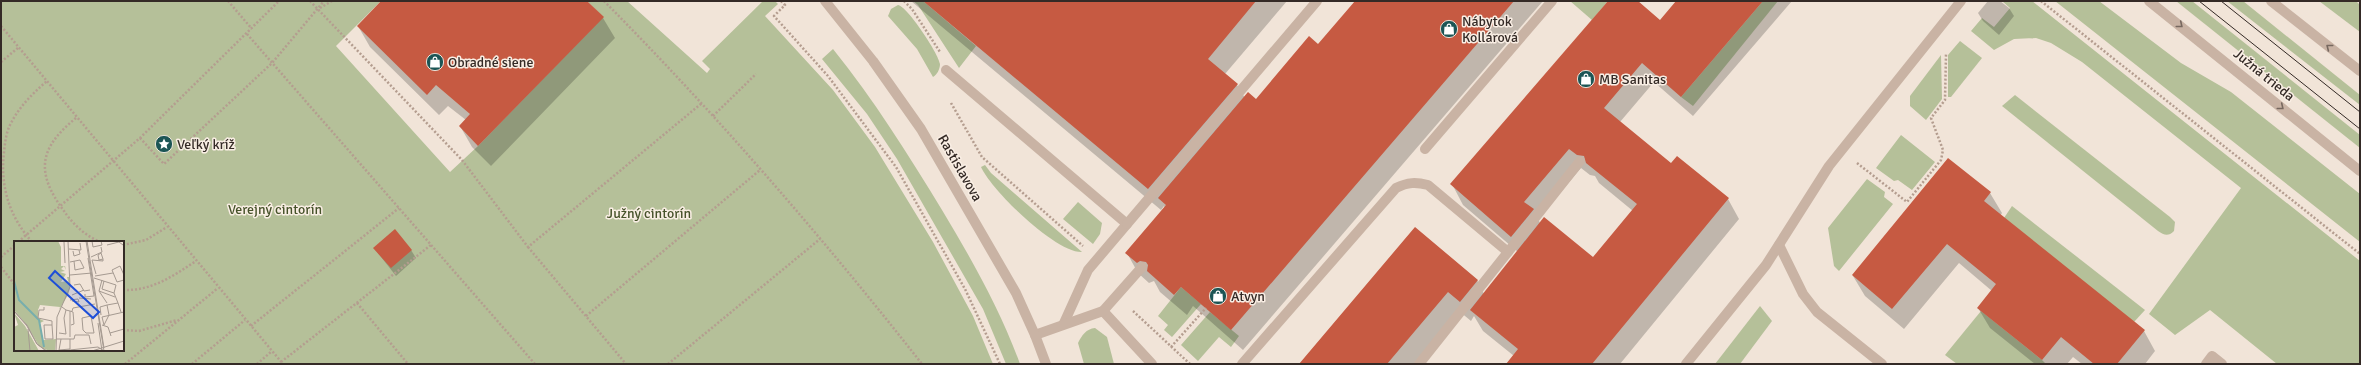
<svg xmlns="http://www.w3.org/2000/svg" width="2361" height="365" font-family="Signika,sans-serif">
<rect width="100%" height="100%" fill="#f1e4d8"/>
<g fill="#b5c099" fill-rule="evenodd">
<path d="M1 1H381L336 46 450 172 478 146 603 17 587 1H627L707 73 710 69 702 61 763 1H775L778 4 765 16 833 90 875 147 933 242 973 316 993 364H1ZM15 242H123V350H15Z"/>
<polygon points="913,1 923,1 976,46 959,68 918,5"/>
<polygon points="1570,1 1608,1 1592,20"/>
<polygon points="1763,1 1778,1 1693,106 1681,97"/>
<polygon points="2002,1 2032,1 2360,261 2360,364 2277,364 2210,310 2175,335 2149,314 2241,188 2082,62 2051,43 2036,38 2014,39 1994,50 1971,31 1982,18 1994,27 2010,8"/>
<polygon points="2055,1 2099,1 2181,63 2231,92 2360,194 2360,242"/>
<polygon points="2176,1 2192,1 2360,135 2360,148"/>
<polygon points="2227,1 2243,1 2360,95 2360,105"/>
<polygon points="2319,1 2356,1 2360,5 2360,32"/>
<path d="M898 5C907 6 939 54 940 64 940 69 937 75 933 77L917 49 888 16 891 9Z"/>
<polygon points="1960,41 1982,58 1951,97 1948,97 1948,55"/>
<path d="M833 49C874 100 908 154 942 210 972 260 1000 309 1020 364H1006L983 309 897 159 867 114 822 59Z"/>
<polygon points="1941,55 1942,99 1926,120 1910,106 1910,96"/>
<path d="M2015 95 2170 217 2175 222 2174 231C2168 237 2164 235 2158 231L2002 106Z"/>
<polygon points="1901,135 1935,162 1912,190 1898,180 1894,181 1876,168"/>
<path d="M985 165 991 173 1082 252C1056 253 992 191 981 167Z"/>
<polygon points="1867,179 1885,192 1884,197 1893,204 1839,271 1834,266 1828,228"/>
<polygon points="1078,202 1102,223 1100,234 1093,244 1063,219"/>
<polygon points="2012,206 2145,310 2134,322 2004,218"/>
<polygon points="1181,287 1201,304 1172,337 1164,330 1168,325 1158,316"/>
<polygon points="1760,306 1772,321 1740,364 1715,364"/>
<polygon points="1981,311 2042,360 2046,364 1957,364 1945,355"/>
<polygon points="1210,312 1239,336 1231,347 1219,337 1198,361 1181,345"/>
<path d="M1095 328 1107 337 1114 364H1084L1078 343C1082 335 1086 329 1095 328Z"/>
</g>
<g fill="#0003" fill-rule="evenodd">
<polygon points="383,1 586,1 603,18 615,38 491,166 472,147 460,126 466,120 448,106 439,115 370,47 358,26"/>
<polygon points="911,1 1287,1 1225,74 1237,85 1245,98 1256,101 1318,46 1357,1 1543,1 1243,350 1193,306 1187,315 1160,292 1154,281 1149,283 1138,273 1127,253 1165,208 1164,206 1161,210"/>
<path d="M1609 1H1637L1660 21 1678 1H1792L1693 116 1654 82 1620 122 1671 164 1728 199 1739 219 1620 364H1507L1514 356 1483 331 1474 316 1471 321 1459 311 1414 364H1300L1415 228 1477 280 1484 294 1518 252 1463 205 1452 184ZM1581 168 1590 175 1595 176 1599 183 1633 211 1594 259 1540 223 1538 219Z"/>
<polygon points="1988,1 2000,1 2009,8 2014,16 1999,35 1983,21 1978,13"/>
<polygon points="1990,193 2002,213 2000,216 2144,331 2155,351 2145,364 2082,364 2073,357 2067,364 2035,364 1990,328 1978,308 1992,291 1959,263 1904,329 1865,296 1853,276"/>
<polygon points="374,248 411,250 416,258 396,276"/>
</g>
<g fill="#c65a42">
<polygon points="381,1 587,1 604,17 478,146 459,126 470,114 436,85 427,95 357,26"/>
<polygon points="923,1 1256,1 1208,59 1238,84 1148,189"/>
<polygon points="1355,1 1514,1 1231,330 1181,287 1174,295 1147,271 1148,265 1146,262 1140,261 1137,263 1125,253 1166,205 1158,198 1248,92 1256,99 1309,36 1318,44"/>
<polygon points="1608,1 1638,1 1660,20 1676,1 1763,1 1681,97 1642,63 1604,108 1671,163 1677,156 1729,198 1592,364 1506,364 1518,349 1470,310 1544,217 1593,257 1637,204 1586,163 1584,156 1577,155 1569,149 1524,202 1534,209 1511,237 1450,184"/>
<polygon points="1948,158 1991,192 1984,201 2145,330 2117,364 2094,364 2061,337 2042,360 1977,308 1996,284 1947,244 1892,309 1852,275"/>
<polygon points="1415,227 1478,280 1460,302 1448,292 1387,364 1299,364"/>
<polygon points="395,229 412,250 391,268 373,248"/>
</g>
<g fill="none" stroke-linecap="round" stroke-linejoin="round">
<g stroke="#b49d8f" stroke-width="2.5" stroke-dasharray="2 2" stroke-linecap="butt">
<polyline points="228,1 252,29"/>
<polyline points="310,1 462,160 528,247 702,103"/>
<path d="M604 1C717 115 823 238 922 364"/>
<polyline points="781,1 785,5 774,16 828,76 896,167 965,289 1000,364"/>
<polyline points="904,1 912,9 940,52"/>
<polyline points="2041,1 2360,254"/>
<polyline points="320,8 332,1"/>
<polyline points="1,26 283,364"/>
<polyline points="247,34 535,364"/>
<polyline points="1,62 19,47"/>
<polyline points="951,103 982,157 1083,246"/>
<polyline points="713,116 756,74"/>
<path d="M76 118C39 148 35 172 64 211 72 223 86 237 101 242"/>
<polyline points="140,138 164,164 272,63 324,1"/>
<polyline points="1857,163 1907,202 1941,160 1943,150 1931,118 1945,100 1946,54"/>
<polyline points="18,242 140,138 279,1"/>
<path d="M32 242C9 216 0 186 4 152 5 143 6 133 10 125 19 107 32 94 47 81"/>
<polyline points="123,245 146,240 167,227"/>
<polyline points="528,247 626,364"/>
<polyline points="1,257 15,245"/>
<polyline points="1,267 15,285"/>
<path d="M123 290C152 291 173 276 196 261"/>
<polyline points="357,303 408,364"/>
<polyline points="1133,311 1190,364"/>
<polyline points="586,316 760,170"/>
<polyline points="251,326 399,208"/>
<polyline points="123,330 139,331 177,320"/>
<polyline points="1171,347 1206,308"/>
<polyline points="281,362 431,245"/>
<polyline points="125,364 218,288"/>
<polyline points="192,364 245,320"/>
<polyline points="257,364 272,351"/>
<polyline points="668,364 820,239"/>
</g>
<g stroke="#c9b3a4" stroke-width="10">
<polyline points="946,70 1127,224 1088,270 1064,323"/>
<polyline points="1425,149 1552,1"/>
<polyline points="1127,224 1317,1"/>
<polyline points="1779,245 1803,294 1817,312 1882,364"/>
<polyline points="1508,252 1580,161"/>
<polyline points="1103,311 1152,364"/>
<polyline points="1035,335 1103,311 1142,267"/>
<path d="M1242 364 1396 188C1408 182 1416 182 1428 185L1508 252 1419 364"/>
<polyline points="1686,364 1766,265 1829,166 1961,1"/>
<polyline points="2206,364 2212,356 2222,364"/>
</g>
<g stroke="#c9b3a4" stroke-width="10">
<polyline points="825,1 873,61 921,129 1016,293 1035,335 1046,364"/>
<polyline points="2149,1 2360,171"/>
<polyline points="2271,1 2360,71"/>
</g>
<g stroke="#342a26" stroke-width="1">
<polyline points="2199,1 2360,129"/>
<polyline points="2221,1 2360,112"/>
</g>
</g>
<defs><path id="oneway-chevron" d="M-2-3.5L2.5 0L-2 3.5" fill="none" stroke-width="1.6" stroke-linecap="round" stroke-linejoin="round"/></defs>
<g stroke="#77685f">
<use href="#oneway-chevron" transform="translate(2180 25) rotate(39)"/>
<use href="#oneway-chevron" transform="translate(2329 47) rotate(-142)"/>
<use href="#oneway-chevron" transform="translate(2281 107) rotate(39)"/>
</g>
<defs>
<symbol id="shop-disc" viewBox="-11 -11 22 22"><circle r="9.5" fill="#1c5555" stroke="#f9eee4"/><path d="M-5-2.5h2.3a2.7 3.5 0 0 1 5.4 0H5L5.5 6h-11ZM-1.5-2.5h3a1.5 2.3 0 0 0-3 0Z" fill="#fff"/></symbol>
<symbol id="sight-disc" viewBox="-11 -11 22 22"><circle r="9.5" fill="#1c5555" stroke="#f9eee4"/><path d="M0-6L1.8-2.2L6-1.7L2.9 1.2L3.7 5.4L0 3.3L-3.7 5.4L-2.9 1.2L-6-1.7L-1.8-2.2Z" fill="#fff"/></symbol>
</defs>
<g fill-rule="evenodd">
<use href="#shop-disc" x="1439" y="19" width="20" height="20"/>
<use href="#shop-disc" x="425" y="52" width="20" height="20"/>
<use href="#shop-disc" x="1576" y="69" width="20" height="20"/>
<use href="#sight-disc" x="154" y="134" width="20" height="20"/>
<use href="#shop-disc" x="1208" y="286" width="20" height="20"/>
</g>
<g text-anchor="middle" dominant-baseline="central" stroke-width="3" stroke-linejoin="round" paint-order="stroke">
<g font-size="14" fill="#342a26" stroke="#f9eee4" text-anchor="start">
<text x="1462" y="21">Nábytok<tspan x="1462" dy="16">Kollárová</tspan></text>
<text x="448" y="62">Obradné siene</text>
<text x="1599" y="79">MB Sanitas</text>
<text x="177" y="144">Veľký kríž</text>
<text x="1231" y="296">Atvyn</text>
</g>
<g font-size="14" fill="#342a26" stroke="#f9eee4">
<text transform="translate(2264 75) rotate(39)">Južná trieda</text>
<text transform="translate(960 168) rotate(60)">Rastislavova</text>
</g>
<g font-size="14" fill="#46522a" stroke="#f9eee4">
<text x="275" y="209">Verejný cintorín</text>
<text x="649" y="213">Južný cintorín</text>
</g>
</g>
<g transform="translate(14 241)">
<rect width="110" height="110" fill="#f1e4d8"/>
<path d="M0 0H44L47 6V25H51L52 29 50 25 47 28 51 30 46 31 52 33 47 41 53 40V43H55L53 36H55L56 47 54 54 45 69 46 66 26 64 24 69V77L30 80 26 82 29 99 42 98 41 110 33 109 25 105 13 84 0 69ZM0 72 11 85 25 110H0V86L4 84Z" fill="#b5c099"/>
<path fill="none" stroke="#77aead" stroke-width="2" d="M0 40 5 59 25 79 30 106"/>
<path fill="none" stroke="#a59a91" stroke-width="1" d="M72 0 90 110M73 0 90 107M78 0 79 6 88 4 87 0M50 1 51 22M93 4 105 1 109 4M55 8 67 9 66 2M59 10 60 15 66 13 65 9M77 16 88 11 87 6M74 17 80 55M56 21 66 19 70 27 61 29 60 20M82 33 78 19 89 20V18L85 19 84 14 87 12 89 18M56 34 78 32M110 34 106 25 98 29 103 41 110 39M81 35 99 32M80 37 102 44 100 52 104 62M88 39 85 50 93 62M90 40 88 48 100 52M60 44 66 43 70 50 76 49M85 50 101 56M71 53V56L80 55M58 54 70 49M65 57 77 58M56 59 64 58 65 61 58 60M30 66V69H25L24 77 38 80M52 69 56 70V96M0 70 13 84 23 103 33 110M0 70 13 85 23 103 32 110M56 70 59 71 60 83 57 84M58 70 59 67 81 63M87 74 86 66 93 64M77 75 80 92H72L69 89 68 77ZM84 82 88 110M38 84 39 98H31L30 84H38V80M88 84 94 86 97 95M90 84 95 74 93 64 104 62 107 71M90 84 88 76 110 71M14 88 16 110M45 92 52 93 50 77 52 69 48 66M96 92 110 88M42 98H60L61 94H75L77 103M47 98 45 109 56 108V98M42 110 43 76 56 46 54 0M46 110 84 106 90 110M78 110 110 100"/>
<path fill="#1d4ed8" fill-opacity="0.15" stroke="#1d4ed8" stroke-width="2" d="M41 30 85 71 79 77 35 37Z"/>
<rect width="110" height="110" fill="none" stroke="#342a26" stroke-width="2"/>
</g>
<rect width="2361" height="365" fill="none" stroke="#342a26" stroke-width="4"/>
</svg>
